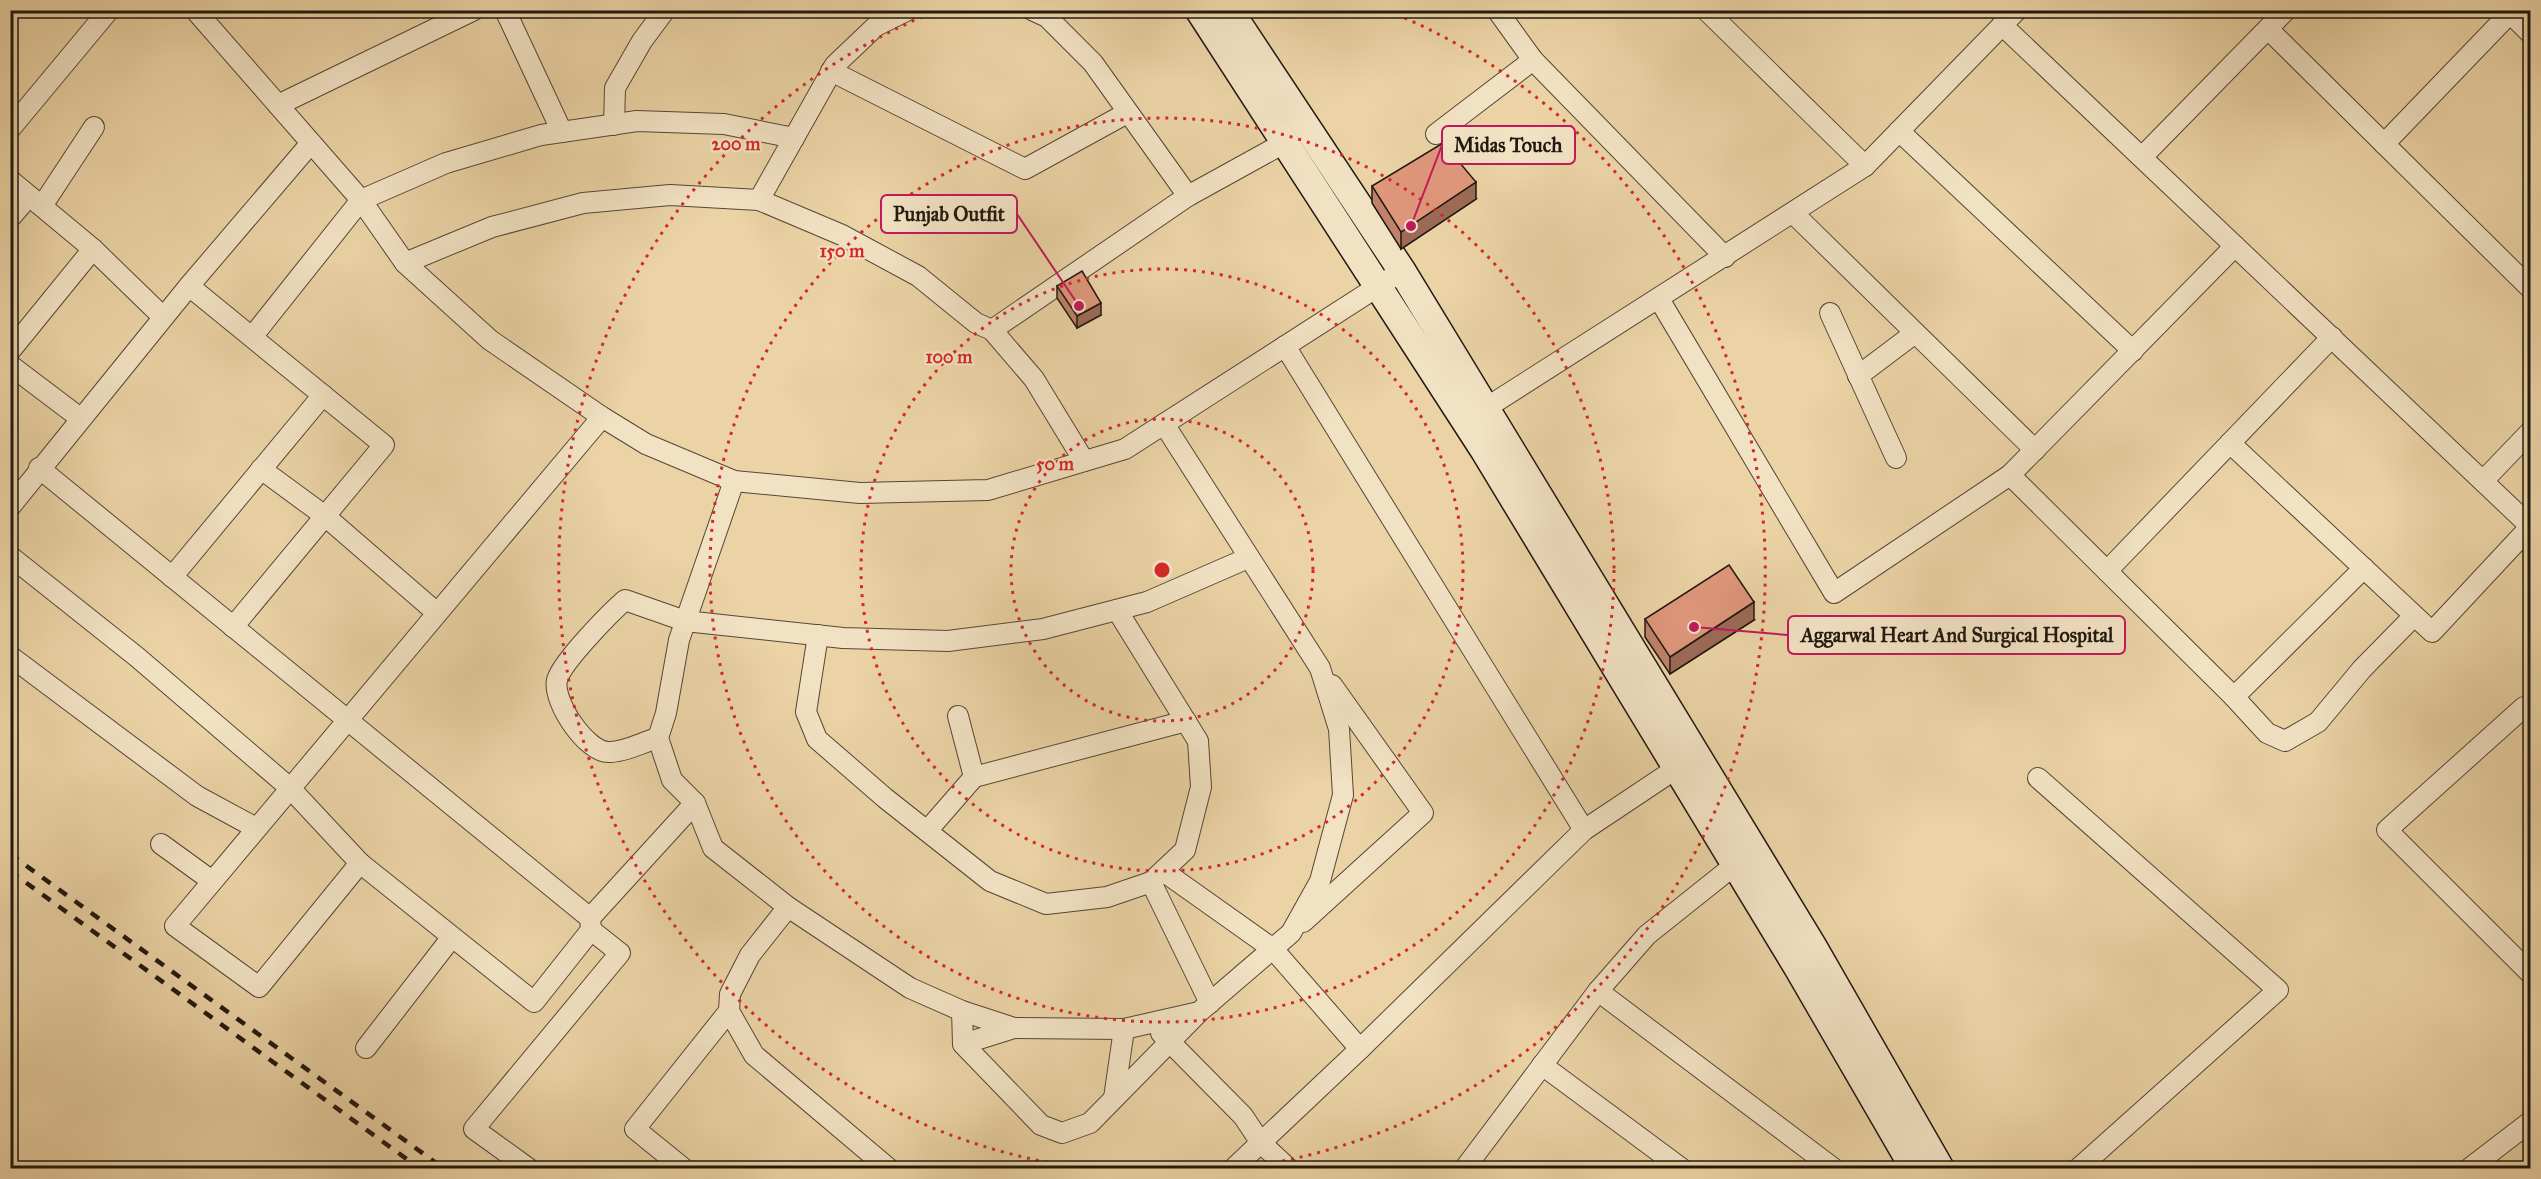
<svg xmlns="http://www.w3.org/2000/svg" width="2541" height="1179" font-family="'IM FELL Great Primer',serif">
<rect width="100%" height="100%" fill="#ebd3a5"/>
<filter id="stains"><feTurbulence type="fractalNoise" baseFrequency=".00333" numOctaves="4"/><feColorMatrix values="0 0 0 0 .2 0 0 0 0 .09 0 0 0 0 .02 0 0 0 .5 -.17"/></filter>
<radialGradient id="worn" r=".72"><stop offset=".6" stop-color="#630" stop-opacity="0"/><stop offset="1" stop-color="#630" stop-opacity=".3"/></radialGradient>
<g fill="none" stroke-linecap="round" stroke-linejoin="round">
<defs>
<g id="minor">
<polyline points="195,10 361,200 405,263 490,340 602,417 646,444 734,481 860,493 988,490 1125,449 1402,271"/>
<polyline points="505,10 562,132"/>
<polyline points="1032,10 1047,17 1093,63 1188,196"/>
<polyline points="1497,10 1533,60 1725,257"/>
<polyline points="1706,10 1865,166"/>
<polyline points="2510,13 2530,33"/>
<polyline points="2002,25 2530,526"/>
<polyline points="2268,29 2530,288"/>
<polyline points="831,71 1025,169 1127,113"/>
<polyline points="278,105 474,10"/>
<polyline points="614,125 615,88 642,41 665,10"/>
<polyline points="10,129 109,10"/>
<polyline points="1899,131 2133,351"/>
<polyline points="1436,134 1533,60"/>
<polyline points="2384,144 2513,10"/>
<polyline points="2142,157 2286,10"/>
<polyline points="10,180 93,249 163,317"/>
<polyline points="759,200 835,65 876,26 908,10"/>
<polyline points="42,206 94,127"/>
<polyline points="1793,213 2035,450"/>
<polyline points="10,218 29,196"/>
<polyline points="405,263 492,227 583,203 670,195 759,200 842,235 918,276 976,323 992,330 1034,379 1084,461"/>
<polyline points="189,286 384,445 233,627"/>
<polyline points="1659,299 1834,593 2010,475 2235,246"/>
<polyline points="1830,313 1896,458"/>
<polyline points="992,330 1188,196 1284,143"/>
<polyline points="252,337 361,200 446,163 541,135 637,121 724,124 794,138"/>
<polyline points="1285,346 1584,830"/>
<polyline points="10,351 93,249"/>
<polyline points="10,365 80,418"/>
<polyline points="1858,376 1915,333"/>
<polyline points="1475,415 1865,166 2017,10"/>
<polyline points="2230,443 2432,632 2530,527"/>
<polyline points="261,469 325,516 437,613"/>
<polyline points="2010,475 2234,697 2364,568"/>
<polyline points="734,481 679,640 666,713 658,738 672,780 695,803 713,848 788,907 910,988 962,1011 1014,1028 1124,1029 1199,1012 1291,933 1320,881 1343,795 1339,729 1320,668 1164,424"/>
<polyline points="2483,481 2530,432"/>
<polyline points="10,507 189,286 311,143"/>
<polyline points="10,556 137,657 290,788 360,863 534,1002 591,930 590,918 39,468"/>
<polyline points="2107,571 2332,337"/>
<polyline points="172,577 323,395"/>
<polyline points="818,635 806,712 817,739 885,798 990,881 1046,904 1107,897 1151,882 1185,850 1201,787 1198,741 1117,610"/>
<polyline points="10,656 197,796 256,828"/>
<polyline points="2234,697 2267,733 2285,741 2318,722 2362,669 2414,616"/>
<polyline points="2530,714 2524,707 2387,830 2530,973"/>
<polyline points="958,716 974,777"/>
<path d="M658 738C643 742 625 752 610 752 587 754 552 701 557 680 562 662 610 613 625 600L685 621 843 638 948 641 1043 629 1147 602 1248 558"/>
<polyline points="2038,778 2278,990 2079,1168"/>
<polyline points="927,831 974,777 1186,721"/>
<polyline points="161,844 212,881"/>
<polyline points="360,863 259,987 175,926 602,417"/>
<polyline points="1163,871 1273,949 1360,1049"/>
<polyline points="1151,882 1210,1003"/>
<polyline points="788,907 750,955 730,994 729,1011 754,1055 888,1168"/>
<polyline points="590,918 695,803"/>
<polyline points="1303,922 1423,813 1332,685"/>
<polyline points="1598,991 1833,1168"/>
<polyline points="962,1011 963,1044 1041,1125 1062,1133 1090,1123 1199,1012"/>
<polyline points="1161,1033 1243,1116 1261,1143 1288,1168"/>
<polyline points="963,1044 1014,1028"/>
<polyline points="366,1048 452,937"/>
<polyline points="1542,1065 1681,1168"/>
<polyline points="1114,1098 1124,1029"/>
<polyline points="528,1168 474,1129 620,953 591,930"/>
<polyline points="683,1168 635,1129 729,1011"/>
<polyline points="1234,1168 1360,1049 1584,830 1677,768"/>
<polyline points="1465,1168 1598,991 1647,935 1736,864"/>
<polyline points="2470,1168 2530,1122"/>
</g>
<g id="secondary">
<polyline points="1199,10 1484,450 1798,968 1914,1168"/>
<polyline points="1229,10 1402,271 1812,945 1940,1168"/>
</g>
</defs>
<use href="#minor" stroke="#544735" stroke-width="22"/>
<use href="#secondary" stroke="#211810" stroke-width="30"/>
<use href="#minor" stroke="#f2e2c4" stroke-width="20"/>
<use href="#secondary" stroke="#f2e2c4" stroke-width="27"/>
<g stroke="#211810" stroke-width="4.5" stroke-dasharray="10 10" stroke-linecap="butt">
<polyline points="10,854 443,1168"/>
<polyline points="10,871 419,1168"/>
</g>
</g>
<g fill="#c0826a" stroke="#211810" stroke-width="1.5">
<polygon points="1372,186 1476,199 1401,249 1372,203"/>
<polygon points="1057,286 1101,315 1077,328 1057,298"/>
<polygon points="1645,619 1754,620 1670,674 1645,637"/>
</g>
<g fill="#9c6a56" stroke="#211810" stroke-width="1.5">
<polygon points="1476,182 1476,199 1401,249 1401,232"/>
<polygon points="1101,303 1101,315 1077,328 1077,316"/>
<polygon points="1754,602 1754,620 1670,674 1670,657"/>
</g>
<g fill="#df977b" stroke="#211810" stroke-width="1.5">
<polygon points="1443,143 1476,182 1401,232 1372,186"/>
<polygon points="1082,271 1101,303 1077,316 1057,286"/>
<polygon points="1729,565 1754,602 1670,657 1645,619"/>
</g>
<g fill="none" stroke="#d62828" stroke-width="3" stroke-dasharray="3 6">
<circle cx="1162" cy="570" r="151"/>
<circle cx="1162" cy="570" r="301"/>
<circle cx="1162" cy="570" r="452"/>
<path d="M1083 1168A603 603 0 0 1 936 11M1388 11A603 603 0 0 1 1241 1168"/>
</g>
<circle cx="1162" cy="570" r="9" fill="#d62828" stroke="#f2e2c4" stroke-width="3"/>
<g font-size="18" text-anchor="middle" font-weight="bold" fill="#d62828" stroke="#f2e2c4" stroke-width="4.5" stroke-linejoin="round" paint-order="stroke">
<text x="736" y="150">200 m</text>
<text x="842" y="257">150 m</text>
<text x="949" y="363">100 m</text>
<text x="1055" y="470">50 m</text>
</g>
<path fill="none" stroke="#c2185b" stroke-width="2" d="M1411 226L1442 145M1079 306L1017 214M1694 627L1788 635"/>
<g fill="#c2185b" stroke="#f2e2c4" stroke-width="2">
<circle cx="1411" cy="226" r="6"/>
<circle cx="1079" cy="306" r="6"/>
<circle cx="1694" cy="627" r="6"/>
</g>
<g fill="#f2e2c4" stroke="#c2185b" stroke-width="2">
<rect x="1442" y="126" width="133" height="38" rx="6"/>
<rect x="881" y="195" width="136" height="38" rx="6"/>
<rect x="1788" y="616" width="337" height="38" rx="6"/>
</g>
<g font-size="20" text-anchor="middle" font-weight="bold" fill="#211810">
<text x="1508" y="152">Midas Touch</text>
<text x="949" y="221">Punjab Outfit</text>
<text x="1957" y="642">Aggarwal Heart And Surgical Hospital</text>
</g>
<rect width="2541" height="1179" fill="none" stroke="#ebd3a5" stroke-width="36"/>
<rect x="12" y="12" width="2517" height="1155" fill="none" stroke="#211810" stroke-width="3"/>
<rect x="18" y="18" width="2505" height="1143" fill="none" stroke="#211810" stroke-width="1.5"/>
<rect width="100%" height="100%" filter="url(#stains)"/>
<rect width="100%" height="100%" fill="url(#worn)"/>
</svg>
